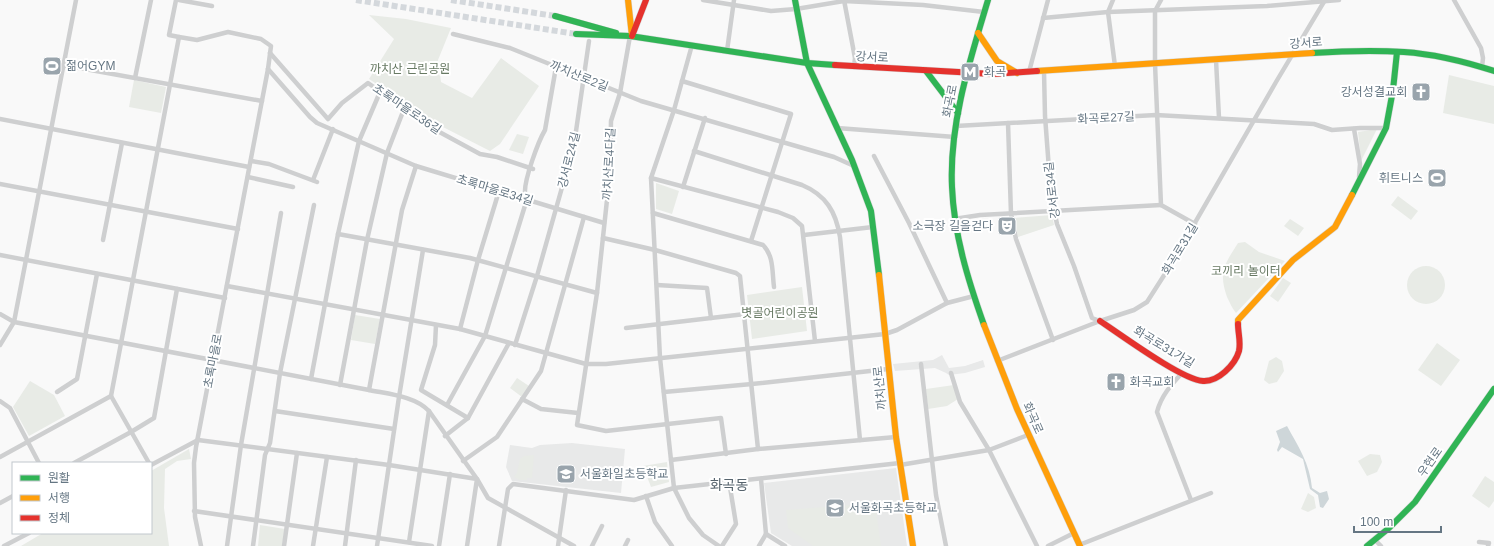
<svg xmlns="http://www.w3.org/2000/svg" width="1494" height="546" font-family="Helvetica,'Noto Sans KR',sans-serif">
<rect width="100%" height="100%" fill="#f9f9f9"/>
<g fill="#e8e9e9">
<polygon points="942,355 949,368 965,366 983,360 985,367 965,373 949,375 946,373 935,368 895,371 893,364 933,360"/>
<polygon points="572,443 625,449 621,493 512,481 506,467 510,445 532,448 540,445"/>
<polygon points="896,468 907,546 792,546 771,533 764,483"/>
</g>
<g fill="#e8ebe6">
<polygon points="369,15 406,19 451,28 438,60 441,82 472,98 501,58 539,86 500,144 490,151 441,126 369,79 394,39"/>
<polygon points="1449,75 1494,86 1494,124 1443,113"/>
<polygon points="134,80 166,87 161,113 129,107"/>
<polygon points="1377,129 1361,161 1358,132"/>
<polygon points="517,134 529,137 523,154 509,150"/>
<polygon points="656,183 679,191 672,214 656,209"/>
<polygon points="1398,196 1418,211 1411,220 1391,205"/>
<polygon points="1052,215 1054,225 1018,237 1014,218"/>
<polygon points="1290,219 1304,228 1298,236 1284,226"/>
<path d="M1245 242 1259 252 1285 261 1236 313C1232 308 1230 303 1227 297 1218 271 1225 264 1238 243Z"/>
<circle cx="1426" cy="285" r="19"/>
<polygon points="1283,278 1291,283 1278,302 1270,296"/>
<polygon points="802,287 807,331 752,339 747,295"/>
<polygon points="355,315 380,319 375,344 351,340"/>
<polygon points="1437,343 1460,360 1441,386 1418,370"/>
<polygon points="1276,357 1282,361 1284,371 1277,382 1269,384 1264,380 1269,361"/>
<polygon points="517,378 529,386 522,397 510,388"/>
<polygon points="30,381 54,395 65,416 29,436 13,407"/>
<polygon points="954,385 958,399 947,406 928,409 926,389"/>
<polygon points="189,449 191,459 177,461 165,469 164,508 169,546 21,546 43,533 151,533 151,471"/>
<polygon points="1370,454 1380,455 1382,462 1377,472 1367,476 1358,461"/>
<polygon points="534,455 532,478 527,478 527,480 520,480 514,477 517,473 520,459 524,456"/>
<polygon points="667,462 669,482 651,487 643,466"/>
<polygon points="1485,476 1494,482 1494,501 1489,508 1472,496"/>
<polygon points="1308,493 1314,497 1316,508 1308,512 1301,509"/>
<polygon points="875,503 881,546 813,546 788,528 786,510"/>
<polygon points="260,525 285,529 282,546 258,546"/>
</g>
<path fill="#ced6d9" d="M1287 426C1298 446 1310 464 1312 488L1320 493 1327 491 1329 499 1323 508 1320 507 1318 495 1310 489 1303 459 1282 447 1278 452 1277 450 1280 442 1276 431Z"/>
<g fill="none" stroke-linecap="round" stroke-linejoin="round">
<g stroke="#d4d8dc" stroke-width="6" stroke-dasharray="6 3" stroke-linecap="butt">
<polyline points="356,0 576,34"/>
<polyline points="451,0 555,16"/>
</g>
<defs>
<g id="fast">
<polyline points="795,0 807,63 852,160 871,211 879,275"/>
<polyline points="555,16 616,33"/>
<polyline points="576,34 630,36 807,63 835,65"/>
<path d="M1312 53C1343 51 1373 50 1404 52 1434 54 1466 62 1494 71"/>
<polyline points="926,71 958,113"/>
<polyline points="1352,195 1386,128 1393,90 1397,52"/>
<path d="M984 325C968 280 954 235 952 187 949 124 970 60 988 0"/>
<polyline points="1367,546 1389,528 1415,502 1494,389"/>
</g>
<g id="slow">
<polyline points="628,0 632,36"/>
<polyline points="978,33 997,61 1017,73"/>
<polyline points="1037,71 1312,53"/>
<polyline points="879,275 896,437 913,546"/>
<polyline points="1238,324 1238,320 1293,260 1335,227 1352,195"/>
<polyline points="984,325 1017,409 1080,546"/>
</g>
<g id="jam">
<polyline points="632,36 646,0"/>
<polyline points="835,65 993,74 1037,71"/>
<path d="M1100 321C1120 334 1182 380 1203 381 1218 382 1235 365 1239 351 1241 342 1238 333 1238 324"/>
</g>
</defs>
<use href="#fast" stroke="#d5d6d7" stroke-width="7"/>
<use href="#slow" stroke="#d5d6d7" stroke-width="7"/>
<use href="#jam" stroke="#d5d6d7" stroke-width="7"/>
<g stroke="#cecfd0" stroke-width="4.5">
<polyline points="176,0 169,35 179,37"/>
<polyline points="179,0 212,6"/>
<polyline points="703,0 771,11 796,9 844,1 923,5 984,12"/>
<polyline points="844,0 855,58 854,67"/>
<polyline points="1113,0 1108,12 1115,66"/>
<polyline points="1161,0 1155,11 1155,64 1161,205 1195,224"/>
<polyline points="1454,0 1481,48 1483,58 1482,67"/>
<polyline points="1043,18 1108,12 1267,6 1339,0"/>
<polyline points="453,34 510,48 641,101 834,157 854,166"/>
<polyline points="630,36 620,93 611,121 610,172 597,293 577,425 606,431 721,418 726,454"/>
<polyline points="692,45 674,110 651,178 660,358 674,488 689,518 703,535 719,546"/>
<polyline points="727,51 734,0"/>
<polyline points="270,53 328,119 342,103 368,83 432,128 480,154 497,157 533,169"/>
<polyline points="1216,60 1219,118"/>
<polyline points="63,65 262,101"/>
<polyline points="268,69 310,117 317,123 416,166 604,223"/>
<polyline points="1044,71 1045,116 1051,196 1057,224 1074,266 1092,318 1100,321"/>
<polyline points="1029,72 1048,0"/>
<polyline points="135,78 151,0"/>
<polyline points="682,81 791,114 751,241"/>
<polyline points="0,119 249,167"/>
<polyline points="1008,123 1011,214 1016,239 1053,340"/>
<polyline points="956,126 1156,115 1314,124 1332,130 1360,128 1386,128"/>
<polyline points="837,128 955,137"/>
<polyline points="1354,129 1360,164 1359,177"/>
<path d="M694 151 802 185C826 195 836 212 840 237L860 440"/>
<polyline points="874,156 909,223 947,303"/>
<polyline points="251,161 269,164 317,182"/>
<polyline points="248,177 293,187"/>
<polyline points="651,178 778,212 793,218 802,226 815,341"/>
<polyline points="313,180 333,129"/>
<polyline points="0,184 238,229"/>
<polyline points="683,187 705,118"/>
<path d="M653 213 763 245C774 256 772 272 774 287"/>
<polyline points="954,219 980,215 1161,205"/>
<polyline points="338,234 470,258 597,293"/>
<polyline points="804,235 873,227"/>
<polyline points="603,238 655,250 736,273 740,276 758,449"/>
<polyline points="103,240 122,143"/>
<polyline points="0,255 225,298"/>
<polyline points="657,285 707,288 711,318"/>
<polyline points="227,286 460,329 586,364 606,364 885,334 897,330 947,303 974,296"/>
<path d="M0 314 14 322 369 390C388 394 415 396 429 411L477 479 488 498 574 546"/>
<polyline points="436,325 435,345 421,390 468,418"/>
<polyline points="626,328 745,314"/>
<polyline points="460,329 478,260 499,191"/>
<polyline points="0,345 14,322 76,0"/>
<polyline points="515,345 537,276 574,145 589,41"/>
<polyline points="997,361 1100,321 1134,310 1147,302 1170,266 1276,82 1325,0"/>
<polyline points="921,364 936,495 946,546"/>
<polyline points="951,373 960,402 989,450 1037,546"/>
<path d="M1182 373C1171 385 1161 396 1157 412L1191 500"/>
<polyline points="311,379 338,234 359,141 380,92"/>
<polyline points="340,385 367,240 387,153 404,109"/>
<polyline points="369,390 402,210 416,166"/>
<polyline points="57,392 77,379 97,274"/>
<polyline points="664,392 752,384 888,369"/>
<polyline points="522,399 541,409 578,413"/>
<polyline points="0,401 10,408 39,463"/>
<path d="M447 405 485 336 527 199C526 198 525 195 525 193 524 180 538 142 545 130L556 67"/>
<polyline points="275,411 394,429"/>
<polyline points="445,436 468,418 509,343"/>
<polyline points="198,440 389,465 477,479 467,546"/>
<polyline points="0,457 111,396"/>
<polyline points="671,460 758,449 896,437"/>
<polyline points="463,461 497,437 541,371 584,217"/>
<polyline points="74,463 131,432 154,418 177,289"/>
<polyline points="149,463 111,396 179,37 197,40 228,32 261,39 271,46 268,69 196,447 194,463 195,517 201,546"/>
<polyline points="151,465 198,440"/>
<polyline points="900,465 989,450 1028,435"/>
<polyline points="761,479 766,534"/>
<polyline points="646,496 655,522 672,546"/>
<polyline points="0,503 13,496"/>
<polyline points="194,511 432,546"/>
<polyline points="1375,540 1381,546"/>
<polyline points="409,542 429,411"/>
<polyline points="1479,542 1489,543 1488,546"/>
<polyline points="1079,545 1211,493"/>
<polyline points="4,546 29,533"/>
<polyline points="227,546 241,445 281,213"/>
<polyline points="253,546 265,455 270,443 280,373 314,205"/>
<polyline points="284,546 297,453"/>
<polyline points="313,546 327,457"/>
<polyline points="345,546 356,460"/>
<polyline points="377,546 399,397 423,250"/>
<polyline points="439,546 450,474"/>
<polyline points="499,546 508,489 513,484 634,500 674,488 900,463"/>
<polyline points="558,546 566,490"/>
<polyline points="592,546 602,526"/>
<polyline points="625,546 628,540"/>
<polyline points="722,546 736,524 729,481"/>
<polyline points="759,546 766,534 785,546"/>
<polyline points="1048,546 1074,533"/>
</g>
<use href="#fast" stroke="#30b455" stroke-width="6"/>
<use href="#slow" stroke="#ff9f0a" stroke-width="6"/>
<use href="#jam" stroke="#e5322d" stroke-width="6"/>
</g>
<defs>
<symbol id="stadium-square" viewBox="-11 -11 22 22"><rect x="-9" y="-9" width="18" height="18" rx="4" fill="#99a4ac" stroke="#fff"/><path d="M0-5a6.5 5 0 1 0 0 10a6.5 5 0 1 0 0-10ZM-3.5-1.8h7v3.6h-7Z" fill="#fff"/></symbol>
<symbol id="metro-square" viewBox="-11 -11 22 22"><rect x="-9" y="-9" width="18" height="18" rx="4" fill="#99a4ac" stroke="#fff"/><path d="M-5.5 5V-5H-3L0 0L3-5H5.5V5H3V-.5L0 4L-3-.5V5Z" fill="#fff"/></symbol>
<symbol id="church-square" viewBox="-11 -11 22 22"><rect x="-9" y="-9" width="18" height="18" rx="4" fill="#99a4ac" stroke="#fff"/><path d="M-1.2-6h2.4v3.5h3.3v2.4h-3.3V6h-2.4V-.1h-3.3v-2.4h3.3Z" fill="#fff"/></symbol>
<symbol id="theatre-square" viewBox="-11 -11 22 22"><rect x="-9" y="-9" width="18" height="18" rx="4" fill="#99a4ac" stroke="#fff"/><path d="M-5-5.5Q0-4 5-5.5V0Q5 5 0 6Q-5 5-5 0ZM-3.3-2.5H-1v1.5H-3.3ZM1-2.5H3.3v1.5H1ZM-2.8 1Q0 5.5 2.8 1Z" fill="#fff"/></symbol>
<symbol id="school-square" viewBox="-11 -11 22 22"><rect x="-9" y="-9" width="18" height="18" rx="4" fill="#99a4ac" stroke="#fff"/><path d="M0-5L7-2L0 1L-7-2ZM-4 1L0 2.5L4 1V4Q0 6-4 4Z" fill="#fff"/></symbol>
</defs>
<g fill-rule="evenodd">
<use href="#stadium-square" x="41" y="55" width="22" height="22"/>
<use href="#metro-square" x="959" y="61" width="22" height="22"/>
<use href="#church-square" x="1410" y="81" width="22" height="22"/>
<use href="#stadium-square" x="1426" y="167" width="22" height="22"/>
<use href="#theatre-square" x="996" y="215" width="22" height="22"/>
<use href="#church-square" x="1105" y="371" width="22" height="22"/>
<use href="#school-square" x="555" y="463" width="22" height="22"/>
<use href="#school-square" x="824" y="497" width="22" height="22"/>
</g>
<g text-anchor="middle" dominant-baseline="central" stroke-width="4" stroke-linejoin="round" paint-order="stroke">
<g font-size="12" fill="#657683" stroke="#fff">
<text transform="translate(1306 43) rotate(-4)">강서로</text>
<text transform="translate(872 57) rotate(3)">강서로</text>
<text transform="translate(579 76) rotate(22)">까치산로2길</text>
<text transform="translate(950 101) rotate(-79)">화곡로</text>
<text transform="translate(407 109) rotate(34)">초록마을로36길</text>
<text transform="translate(1106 118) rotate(-3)">화곡로27길</text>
<text transform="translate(569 160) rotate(-76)">강서로24길</text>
<text transform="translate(609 164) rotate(-87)">까치산로4다길</text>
<text transform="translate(495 190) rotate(17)">초록마을로34길</text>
<text transform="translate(1052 190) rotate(-97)">강서로34길</text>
<text transform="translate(1180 249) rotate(-59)">화곡로31길</text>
<text transform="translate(1164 347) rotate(31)">화곡로31가길</text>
<text transform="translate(213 361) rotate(-79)">초록마을로</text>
<text transform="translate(880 388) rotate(-96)">까치산로</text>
<text transform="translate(1033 418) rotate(66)">화곡로</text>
<text transform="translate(1430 462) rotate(-55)">우현로</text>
</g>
<g font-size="12" fill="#657683" stroke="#fff" text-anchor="start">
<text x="66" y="66">젊어GYM</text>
<text x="984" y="72">화곡</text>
<text x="1407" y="92" text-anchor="end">강서성결교회</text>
<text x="1423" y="178" text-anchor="end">휘트니스</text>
<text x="993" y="226" text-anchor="end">소극장 길을걷다</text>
<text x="1130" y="382">화곡교회</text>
<text x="580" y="474">서울화일초등학교</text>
<text x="849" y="508">서울화곡초등학교</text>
</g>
<g font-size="12" fill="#687a64" stroke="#fff">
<text x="410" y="69">까치산 근린공원</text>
<text x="1246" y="271">코끼리 놀이터</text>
<text x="780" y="313">볏골어린이공원</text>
</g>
<g font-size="14" fill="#57646e" stroke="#fff">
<text x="729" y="485">화곡동</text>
</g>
</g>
<rect x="12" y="462" width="140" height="72" fill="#ffffff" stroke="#c1c8cd"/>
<rect x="20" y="475" width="20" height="6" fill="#30b455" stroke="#c1c8cd"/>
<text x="48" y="482" font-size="12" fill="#657683">원활</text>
<rect x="20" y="495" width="20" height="6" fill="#ff9f0a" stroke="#c1c8cd"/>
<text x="48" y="502" font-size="12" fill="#657683">서행</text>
<rect x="20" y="515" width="20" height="6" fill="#e5322d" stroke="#c1c8cd"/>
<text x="48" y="522" font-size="12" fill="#657683">정체</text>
<path d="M1354 526v6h87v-6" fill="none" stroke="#657683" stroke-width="2"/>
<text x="1360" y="526" font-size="12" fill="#657683" stroke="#ffffff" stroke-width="3" paint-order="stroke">100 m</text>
</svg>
